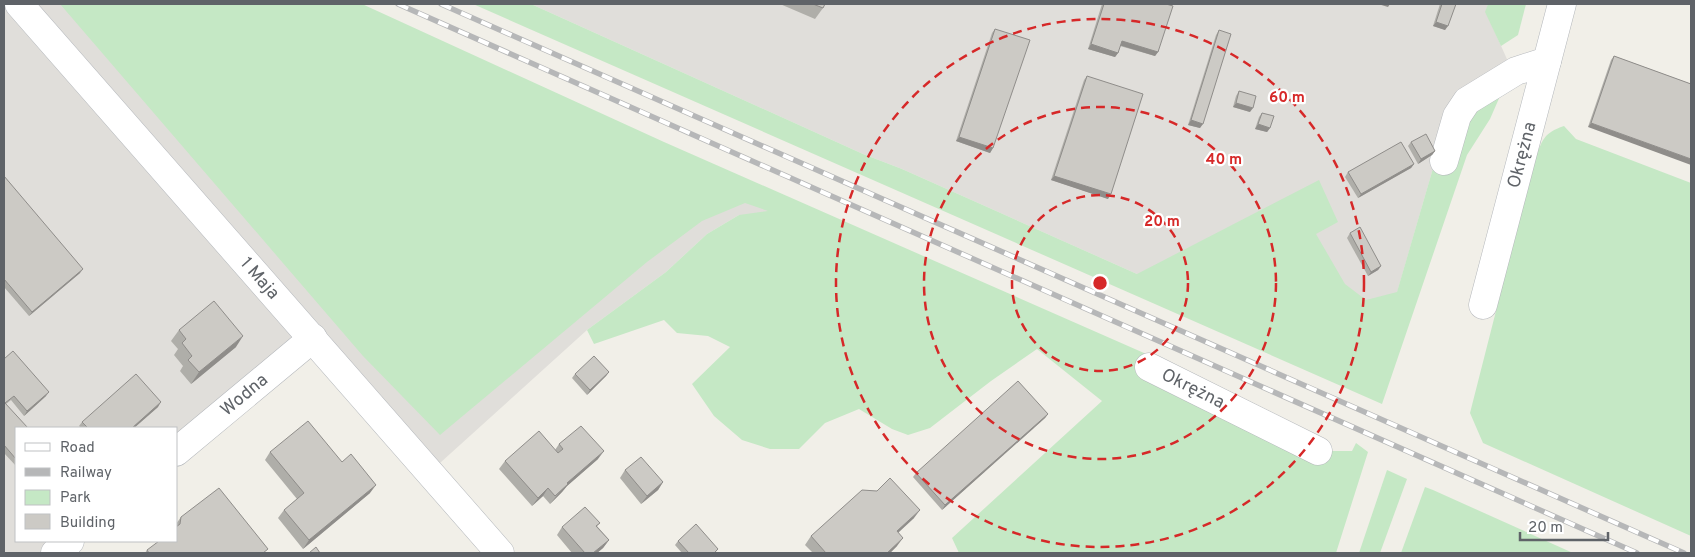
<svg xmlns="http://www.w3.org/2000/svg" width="1695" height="557" font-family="Overpass,sans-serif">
<rect width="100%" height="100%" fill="#f1efe8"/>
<g fill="#e0deda">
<polygon points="4,4 345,4 806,216 739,215 707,234 666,272 587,330 430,472 313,338 176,452 176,428 16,428 16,541 70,541 55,553 4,553"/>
<polygon points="531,4 1488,4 1486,12 1510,66 1454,96 1372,379 902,169 863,154"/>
</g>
<g fill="#c5e8c5">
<polygon points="60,4 362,4 664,142 1144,353 1318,451 1352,451 1356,443 1368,452 1336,553 959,553 952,538 1102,401 1037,349 991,381 930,428 908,435 892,429 859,409 825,423 799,449 770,449 742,440 714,416 692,384 730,347 708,336 677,333 664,320 594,344 587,330 666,272 707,234 739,215 768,211 745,203 702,221 647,262 440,435 363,356"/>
<polygon points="473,4 531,4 863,154 902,169 1137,274 1319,180 1338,222 1316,234 1345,284 1366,300 1397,292 1436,158 1468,122 1483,101 1504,87 1490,119 1467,155 1382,404"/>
<polygon points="1488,4 1526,4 1518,35 1501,46 1485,12"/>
<path d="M1564 126 1576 139 1691 183V536L1483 443 1470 413 1535 158C1543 140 1543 133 1564 126Z"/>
<polygon points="1387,470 1407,479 1380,553 1359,553"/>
<polygon points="1425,487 1433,490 1573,553 1401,553"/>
</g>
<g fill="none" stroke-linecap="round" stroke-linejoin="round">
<defs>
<g id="minor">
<path id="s1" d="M19 4 500 553"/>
<polyline points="1444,161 1457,116 1467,101 1516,71 1547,61"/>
<path id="s2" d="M1483 305 1562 4"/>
<path id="s3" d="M1149 367 1318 451"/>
<path id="s4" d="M176 452 313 338"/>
<polyline points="55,553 70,541"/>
</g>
</defs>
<use href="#minor" stroke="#b5b8bc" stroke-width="29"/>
<use href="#minor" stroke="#fff" stroke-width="28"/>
<defs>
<g id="rail">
<polyline points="398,4 1637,553"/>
<polyline points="441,4 1684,553"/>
</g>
</defs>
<use href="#rail" stroke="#b6b7b8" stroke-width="5.5"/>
<use href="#rail" stroke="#fff" stroke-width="4" stroke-dasharray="11" stroke-linecap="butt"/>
</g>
<g fill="#afaea9">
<polygon points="780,4 825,4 823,8 815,19"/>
<polygon points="1102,4 1166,4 1158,52 1155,56 1120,46 1118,53 1115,57 1088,49"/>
<polygon points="1440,4 1456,4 1445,30 1433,26"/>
<polygon points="995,29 993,148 990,153 956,141 992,33"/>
<polygon points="1219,30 1200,128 1188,125 1216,35"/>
<polygon points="1614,56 1691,84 1588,127 1611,60"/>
<polygon points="1087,76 1108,199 1051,180 1084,80"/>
<polygon points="1239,91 1250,112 1233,107 1236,96"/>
<polygon points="1262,113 1270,128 1267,132 1255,129 1259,117"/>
<polygon points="1411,142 1435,151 1432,155 1418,164 1408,146"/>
<polygon points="1414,164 1411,168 1358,198 1345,177 1348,172"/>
<polygon points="4,176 80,273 29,316 4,287"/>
<polygon points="1350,233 1381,266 1378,270 1368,276 1347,238"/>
<polygon points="179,330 236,347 191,384 180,371 183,366 174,355 178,349 171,341"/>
<polygon points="4,359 46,396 24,416 11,400 6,404 16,428 16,466 4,453"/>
<polygon points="609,372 606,376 587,395 572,378 575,374"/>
<polygon points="158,407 134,428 81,428 79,426 82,422"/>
<polygon points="1048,414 1045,418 942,510 913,477 916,473"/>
<polygon points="559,444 598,459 567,486 562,492 550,504 543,496 532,506 499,469 505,461 555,450"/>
<polygon points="270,452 342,462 370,493 303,549 278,518 284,510 297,499 265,460"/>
<polygon points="625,470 663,482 658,490 641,504 620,478"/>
<polygon points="877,491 914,518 898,533 897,546 890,553 813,553 805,545 811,536"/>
<polygon points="181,517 265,553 145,553 147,550 176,541 176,524"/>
<polygon points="600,523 597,526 609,540 603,548 597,553 572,553 557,535 562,527"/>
<polygon points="678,541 718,549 715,553 682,553 675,545"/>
</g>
<g fill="#8f8d8a">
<polygon points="1378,4 1390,4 1388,7"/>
<polygon points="1436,22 1448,26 1445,30 1433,26"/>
<polygon points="1122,41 1158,52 1155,56 1119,45"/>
<polygon points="1091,44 1118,53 1115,57 1088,49"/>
<polygon points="1236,103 1253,108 1250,112 1233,107"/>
<polygon points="1191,120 1203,124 1200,128 1188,125"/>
<polygon points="1591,123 1691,159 1691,165 1588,127"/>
<polygon points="1258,124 1270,128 1267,132 1255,129"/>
<polygon points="959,137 993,148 990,153 956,141"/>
<polygon points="1435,151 1432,155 1418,164 1421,159"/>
<polygon points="1414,164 1411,168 1358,198 1361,194"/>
<polygon points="1054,176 1111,194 1108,199 1051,180"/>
<polygon points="1381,266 1378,270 1368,276 1371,272"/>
<polygon points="83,269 80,273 29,316 32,312"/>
<polygon points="243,336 236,347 191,384 199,372"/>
<polygon points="609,372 606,376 587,395 590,390"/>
<polygon points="49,392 46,396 24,416 27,411"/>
<polygon points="161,402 158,407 134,428 132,428"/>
<polygon points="1048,414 1045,418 942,510 945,505"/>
<polygon points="604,451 598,459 567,486 562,492 550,504 567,483"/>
<polygon points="663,482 658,490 641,504 647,496"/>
<polygon points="376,485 370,493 303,549 309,540"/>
<polygon points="548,488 543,496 532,506 538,498"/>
<polygon points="920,510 914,518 891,539 897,531"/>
<polygon points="903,538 897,546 890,553 887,553"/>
<polygon points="609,540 603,548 597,553 593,553"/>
</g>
<g fill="#cccac5" stroke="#8f8d8a">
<polygon points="813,4 825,4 823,8"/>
<polygon points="1104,4 1166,4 1173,6 1158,52 1122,41 1118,53 1091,44"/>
<polygon points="1442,4 1456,4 1448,26 1436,22"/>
<polygon points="995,29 1030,40 993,148 959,137"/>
<polygon points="1219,30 1231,34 1203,124 1191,120"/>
<polygon points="1614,56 1691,84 1691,159 1591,123"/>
<polygon points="1087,76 1143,94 1111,194 1054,176"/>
<polygon points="1239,91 1256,96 1253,108 1236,103"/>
<polygon points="1262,113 1274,116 1270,128 1258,124"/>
<polygon points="1426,134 1435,151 1421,159 1411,142"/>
<polygon points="1401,142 1414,164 1361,194 1348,172"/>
<polygon points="4,176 83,269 32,312 4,279"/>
<polygon points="1360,227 1381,266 1371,272 1350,233"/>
<polygon points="214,301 243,336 199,372 188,360 192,356 182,343 186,339 179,330"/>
<polygon points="13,351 49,392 27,411 14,396 5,403 28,428 16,428 16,459 4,445 4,359"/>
<polygon points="594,356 609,372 590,390 575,374"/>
<polygon points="136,374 161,402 132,428 88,428 82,422"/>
<polygon points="1018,381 1048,414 945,505 916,473"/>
<polygon points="308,421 342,462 351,454 376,485 309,540 284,510 304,493 270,452"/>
<polygon points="581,426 604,451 567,483 568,484 555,496 548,488 538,498 505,461 539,431 558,453 563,449 559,444"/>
<polygon points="641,457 663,482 647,496 625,470"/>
<polygon points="890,478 920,510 897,531 903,538 887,553 826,553 811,536 862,490 877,491"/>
<polygon points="219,488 268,549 263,553 149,553 147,550 159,541 176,541 176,527 180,524 181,517"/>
<polygon points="585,507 600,523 596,526 609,540 593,553 585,553 562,527"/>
<polygon points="696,524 718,549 714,553 689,553 678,541"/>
<polygon points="316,547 320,553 309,553"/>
</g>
<g fill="none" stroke="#d62828" stroke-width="2.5" stroke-dasharray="9 6">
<circle cx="1100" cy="283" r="88"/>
<circle cx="1100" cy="283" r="176"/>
<circle cx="1100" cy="283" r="264"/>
</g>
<g text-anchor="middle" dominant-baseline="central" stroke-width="4.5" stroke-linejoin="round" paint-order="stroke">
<g font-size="18" fill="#5f6368" stroke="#fff">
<text stroke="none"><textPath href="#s2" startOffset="155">Okrężna</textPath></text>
<text stroke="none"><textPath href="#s1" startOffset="365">1 Maja</textPath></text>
<text stroke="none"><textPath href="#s3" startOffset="49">Okrężna</textPath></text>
<text stroke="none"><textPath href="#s4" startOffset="89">Wodna</textPath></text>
</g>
</g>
<circle cx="1100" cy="283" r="8" fill="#d62828" stroke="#fff" stroke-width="2.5"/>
<g font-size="15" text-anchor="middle" font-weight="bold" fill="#d62828" stroke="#fff" stroke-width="4.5" stroke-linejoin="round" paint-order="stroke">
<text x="1287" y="102">60 m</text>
<text x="1224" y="164">40 m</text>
<text x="1162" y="226">20 m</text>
</g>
<rect width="1695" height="557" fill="none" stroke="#5f6368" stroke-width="10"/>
<rect x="15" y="427" width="162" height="115" fill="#ffffff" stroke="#bfc1c3"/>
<rect x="25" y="443" width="25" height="8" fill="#ffffff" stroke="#bfc1c3"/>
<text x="60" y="452" font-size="15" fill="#5f6368">Road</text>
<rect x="25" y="468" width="25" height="8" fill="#b6b7b8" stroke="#bfc1c3"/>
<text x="60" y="477" font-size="15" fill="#5f6368">Railway</text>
<rect x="25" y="490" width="25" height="15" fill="#c5e8c5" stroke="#bfc1c3"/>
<text x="60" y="502" font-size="15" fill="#5f6368">Park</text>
<rect x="25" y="514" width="25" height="15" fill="#cccac5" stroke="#bfc1c3"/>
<text x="60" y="527" font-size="15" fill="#5f6368">Building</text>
<path d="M1520 532v8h88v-8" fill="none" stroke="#5f6368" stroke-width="2.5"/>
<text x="1528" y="532" font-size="15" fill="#5f6368" stroke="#ffffff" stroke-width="4" paint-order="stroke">20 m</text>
</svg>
